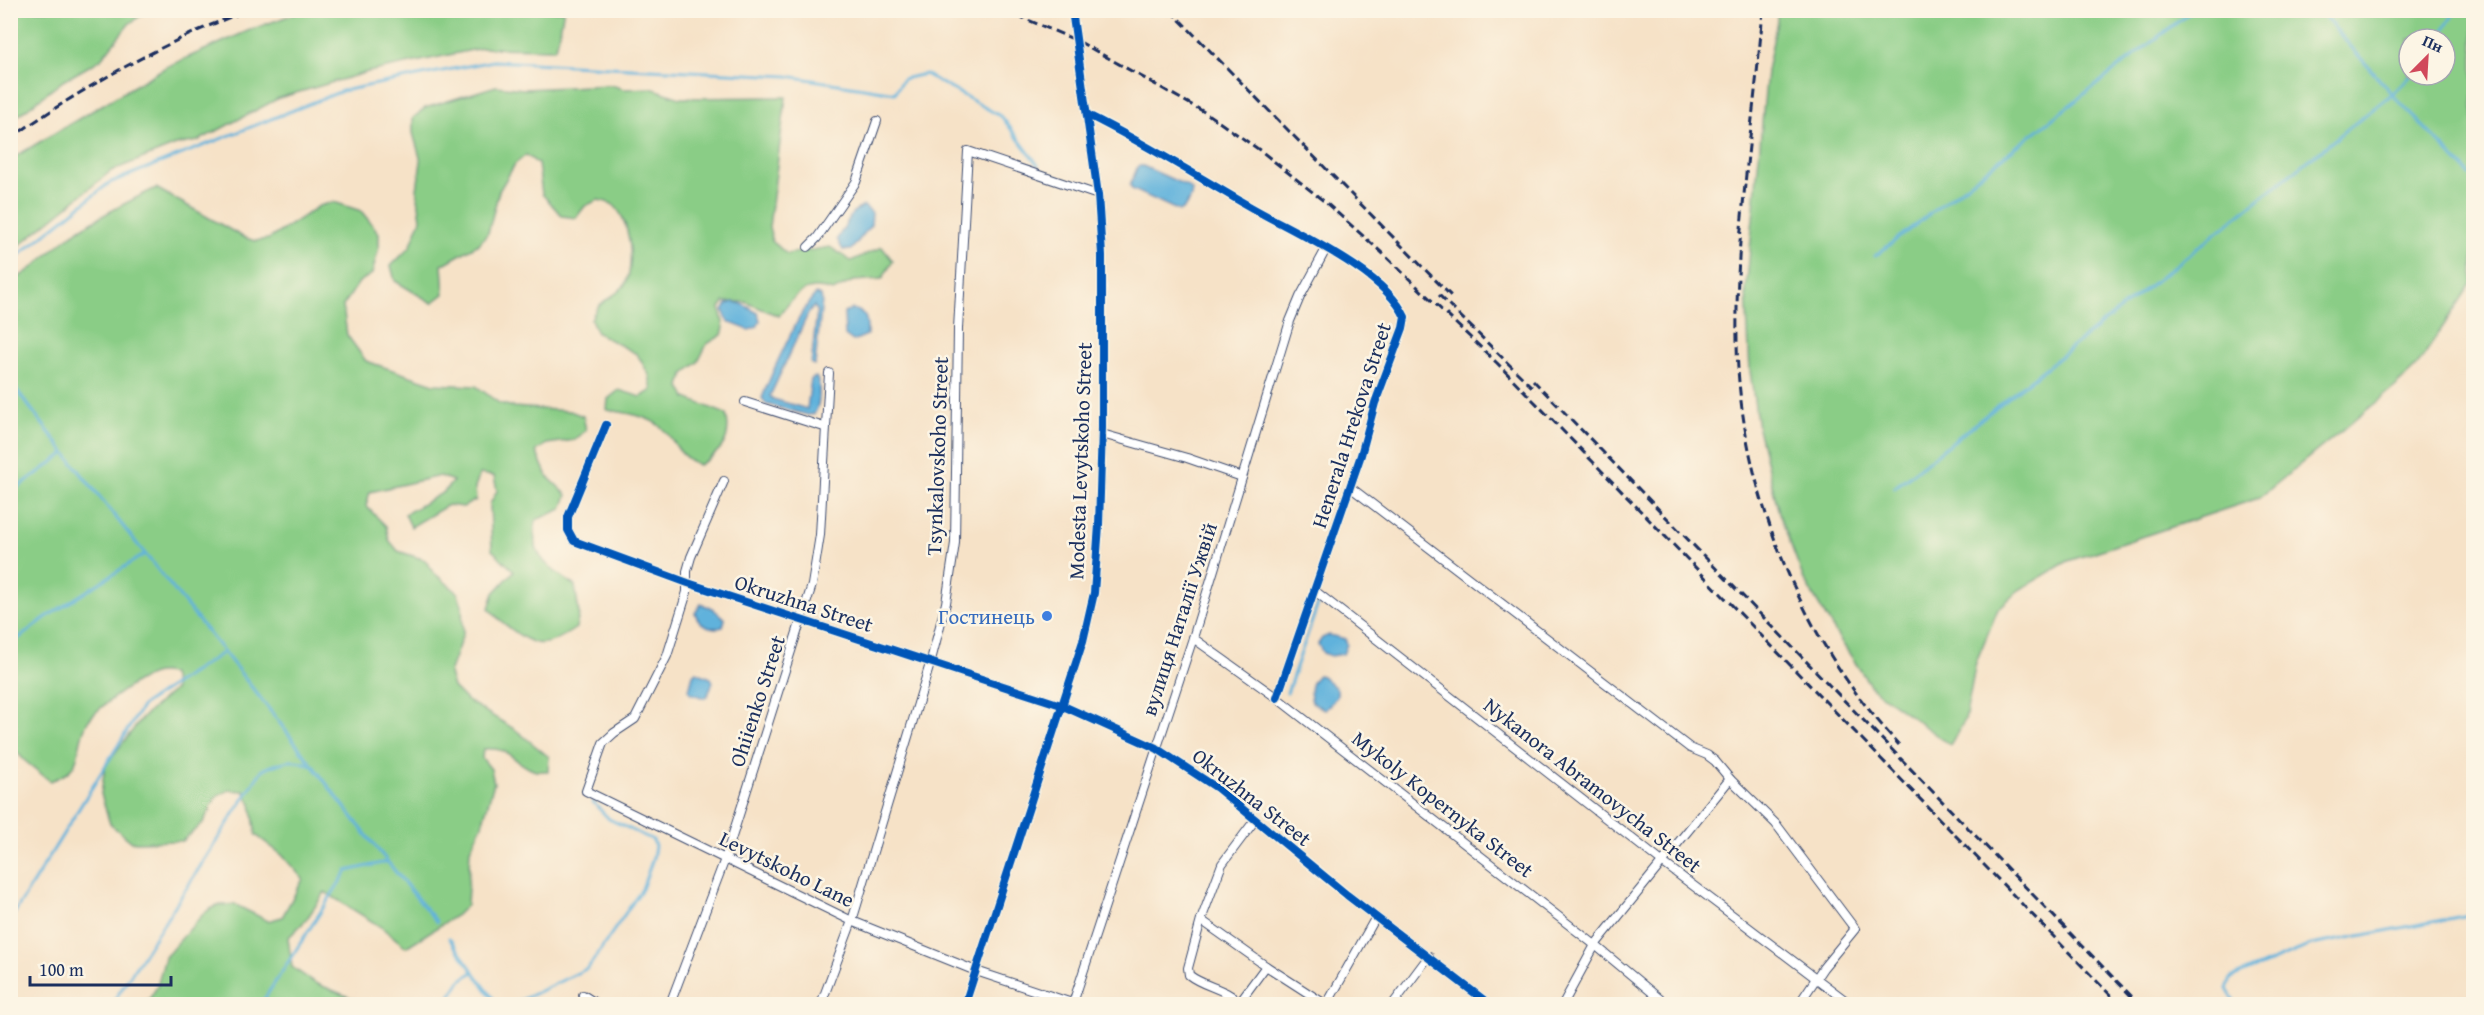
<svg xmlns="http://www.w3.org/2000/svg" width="2484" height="1015" font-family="'Gentium Book Plus',serif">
<rect width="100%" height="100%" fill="#fcf5e5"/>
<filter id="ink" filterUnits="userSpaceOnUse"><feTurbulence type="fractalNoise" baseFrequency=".0167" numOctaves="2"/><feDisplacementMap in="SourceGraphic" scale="12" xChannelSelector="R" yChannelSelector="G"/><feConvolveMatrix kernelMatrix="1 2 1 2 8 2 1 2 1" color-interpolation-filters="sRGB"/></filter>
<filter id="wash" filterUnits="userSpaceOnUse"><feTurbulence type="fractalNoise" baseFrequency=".008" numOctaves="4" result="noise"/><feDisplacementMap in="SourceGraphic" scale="24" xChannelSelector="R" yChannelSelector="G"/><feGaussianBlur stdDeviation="1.35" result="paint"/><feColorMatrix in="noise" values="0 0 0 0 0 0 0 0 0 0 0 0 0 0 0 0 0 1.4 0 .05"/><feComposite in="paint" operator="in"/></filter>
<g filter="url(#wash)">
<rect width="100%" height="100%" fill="#f6e2c7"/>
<g fill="#8acd86" stroke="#527e72" stroke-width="1.5" fill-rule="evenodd">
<polygon points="11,10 147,10 147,11 129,24 100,60 63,81 11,121"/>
<path d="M302 11H564C560 23 561 39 554 49L482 48 368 72 279 98 198 141 176 145 111 171 11 252V159L166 67 250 30Z"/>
<path d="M1777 11H2473V281L2417 366 2395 387 2259 498 2068 561 2019 590 1998 609 1976 662 1965 720 1950 745 1872 688 1835 632 1804 580 1779 513 1758 428 1750 371 1746 291 1767 71 1777 21ZM2409 39H2445V75H2409Z"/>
<path d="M611 85 624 89 651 88 680 98 786 97 769 227 772 241 787 254 830 247 851 261 882 247 893 261 882 279 853 281 833 291C805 282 795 294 779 316L745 302H724L720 308 724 328 722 335 707 344 698 362 684 374 680 386 686 398 726 414C733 440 720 453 699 465 675 454 678 443 662 428 648 415 625 413 607 410L608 399 619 390 641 397 652 390 649 375 637 354 597 333 591 319C602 296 609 302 623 287 637 270 630 216 612 204 608 202 602 201 598 200L585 206 576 218 562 216 542 194 538 164 526 155 515 164 499 191 488 233 479 244 442 265 444 294 432 303 395 281 391 266 410 247 421 219 417 190 421 161 413 133V118L425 108 496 86 524 89Z"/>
<path d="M156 188 243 237 255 241 269 239 319 206 334 202 361 211 379 233V247L372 274 359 282 343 306 347 335 366 361 434 384 476 386 499 403 513 407 570 411 583 416 586 430 575 440 547 444 536 451 547 476 567 495 562 509 536 520C528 557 549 567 575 586L579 614 576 628C566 635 549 646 536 643 521 639 498 620 489 608L494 593 514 571 492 550 490 504 497 491 494 476 480 474 475 487 476 500 463 507 448 505 411 527 405 514 444 492 453 481 440 476 370 492 366 506 386 526 389 540 398 551 425 560 433 572 457 592 462 605 463 634 449 673 453 687 466 700 516 730 549 757 548 771C543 771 537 772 533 770 511 761 512 747 483 749L482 758 491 769 494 783 482 825 470 850 467 905 457 915 406 947 381 927 325 892 306 920 288 938 292 967 315 983 366 1004H146L157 987 165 957 204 913 217 905H236L268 921 282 917 303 879 282 855 256 835 251 804 244 791 229 790 216 797 203 823 182 841 132 842 110 824 101 794 105 766 142 718 175 689 172 674C168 674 163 672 158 673 143 674 95 709 87 723 73 750 87 769 50 781L25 761 11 746V281C34 271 49 251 70 236 97 217 127 202 156 188Z"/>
</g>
<g fill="#61b2dc" stroke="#3e709d" stroke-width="1.5">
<polygon points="1138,166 1143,166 1187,186 1192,190 1191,197 1183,210 1179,211 1132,189 1130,185"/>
<polygon points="864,206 872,213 871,225 851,250 843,250 837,239 853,212"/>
<path d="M816 294 821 296 822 301 815 365 811 364 817 311 814 306 808 314 770 396 773 399 807 409 811 379 816 377C821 383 820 407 814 414L808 415 766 404 762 398C770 377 801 307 816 294Z"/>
<polygon points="733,302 742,304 758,313 760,321 757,327 749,330 728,322 723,310 727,304"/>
<path d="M852 309C868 312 867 320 867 335L853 341 845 335 844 313Z"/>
<path d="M701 604 712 608 725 619 723 627C710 630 699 625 695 613Z"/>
<polygon points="1329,635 1345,639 1347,644 1343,654 1331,656 1323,653 1318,644 1322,638"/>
<polygon points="696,672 711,678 713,682 708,695 704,698 690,693 689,690 693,675"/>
<path d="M1318 675 1322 676 1337 689V696L1325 710 1312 702C1309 691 1309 683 1318 675Z"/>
</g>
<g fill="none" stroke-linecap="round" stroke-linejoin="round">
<g stroke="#61b2dc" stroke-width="3">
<polyline points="2319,10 2392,94 2474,179"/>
<polyline points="2438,39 2456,10"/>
<polyline points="1875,256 2193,10"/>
<polyline points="10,262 109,183 342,91 493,61 787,76 895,93 903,79 925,74 1002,117 1038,165"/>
<path d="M10 381C86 483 167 580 246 680 310 760 370 844 437 922"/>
<polyline points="1894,488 2392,94 2412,75"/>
<polyline points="10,493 64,454"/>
<polyline points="10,645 45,618 143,555"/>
<polyline points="1287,693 1318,604"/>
<polyline points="10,920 143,705 224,652"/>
<polyline points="449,938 497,1004"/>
<path d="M112 1004 262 770C283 761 294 756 314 767"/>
<polyline points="261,1004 347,871 386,862"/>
<polyline points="445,1004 460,981 474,971"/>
<polyline points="513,1004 588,968 642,889 653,858 655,846 653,840 609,819 593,802"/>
<polyline points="2236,1004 2227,989 2231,978 2311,945 2474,914"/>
</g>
</g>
</g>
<g filter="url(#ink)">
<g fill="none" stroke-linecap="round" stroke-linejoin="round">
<defs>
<g id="minor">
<path d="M1088 115C1143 142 1195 175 1247 205 1291 231 1384 270 1405 317L1403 328 1375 403 1361 455 1277 698"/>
<polyline points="808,247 817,238 856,182 877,121"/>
<polyline points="745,402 824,427"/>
<polyline points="606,425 568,517 568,530 574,541 688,583 1061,705 1156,748 1217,788 1347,895 1489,1004"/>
<polyline points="1102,434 1187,458 1242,477"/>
<polyline points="724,481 691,557 687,571 687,592 667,656 635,719 614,733 603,743 586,791 852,921 976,971 1075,1004"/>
<polyline points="1350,487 1690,748 1707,755 1715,761 1730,779 1776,824 1855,929 1823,968 1799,1004"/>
<polyline points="1315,591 1662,862 1850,1004"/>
<polyline points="1193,638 1277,698 1595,945 1666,1004"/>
<path d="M1201 920 1188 968 1189 975C1204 987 1225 988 1239 1002"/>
<polyline points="1266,966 1325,1004"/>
<polyline points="583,995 597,1004"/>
<polyline points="1073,1003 1193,638 1290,321 1300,297 1326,249"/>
<polyline points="670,1004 725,859 812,585 820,535 829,373"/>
<polyline points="821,1004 852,921 930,664 946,603 955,543 958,329 968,151 1098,195"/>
<polyline points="965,1004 1083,641 1094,593 1099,525 1102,428 1102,255 1098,195 1072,10"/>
<polyline points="1238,1004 1266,966 1201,920 1222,864 1255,820"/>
<polyline points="1327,1004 1376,917"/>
<polyline points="1393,1004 1429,956"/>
<polyline points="1563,1004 1595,945 1730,779"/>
</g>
</defs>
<use href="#minor" stroke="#3c4a6e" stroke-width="10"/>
<use href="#minor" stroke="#fff" stroke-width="8"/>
<g stroke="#1b2f5e" stroke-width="3" stroke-dasharray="9 4.5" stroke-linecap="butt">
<polyline points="1004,10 1078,41 1206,113 1261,151 1325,202 1380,251 1497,363 2119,1004"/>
<polyline points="1170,10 1453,298"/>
<path d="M1763 10C1754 120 1735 231 1737 341 1738 461 1783 592 1853 689 1867 708 1883 727 1899 745"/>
<path d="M10 139C79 89 169 39 249 10"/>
<polyline points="1439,295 1535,390"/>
<polyline points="1533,380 2139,1004"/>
</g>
<defs>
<g id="cycleway">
<path d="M1088 115C1143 142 1195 175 1247 205 1291 231 1384 270 1405 317L1403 328 1375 403 1361 455 1277 698"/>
<polyline points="606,425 568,517 568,530 574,541 688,583 1061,705 1156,748 1217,788 1347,895 1489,1004"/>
<polyline points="965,1004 1083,641 1094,593 1099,525 1102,428 1102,255 1098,195 1072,10"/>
</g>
</defs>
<use href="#cycleway" stroke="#fcf5e5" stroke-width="11"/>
<use href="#cycleway" stroke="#0057b8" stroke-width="8"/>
</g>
</g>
<circle fill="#3f7fe0" stroke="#fcf5e5" stroke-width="2" cx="1047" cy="616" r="6"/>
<g text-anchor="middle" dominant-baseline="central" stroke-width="5" stroke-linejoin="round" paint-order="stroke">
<g font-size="21" fill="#1b2f5e" stroke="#fcf5e5">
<text transform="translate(1351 425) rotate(-72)">Henerala Hrekova Street</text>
<text transform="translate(937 456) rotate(-88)">Tsynkalovskoho Street</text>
<text transform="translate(1080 461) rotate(-88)">Modesta Levytskoho Street</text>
<text transform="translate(804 603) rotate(18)">Okruzhna Street</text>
<text transform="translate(1179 619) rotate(-72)">вулиця Наталії Ужвій</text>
<text transform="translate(757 701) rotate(-72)">Ohiienko Street</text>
<text transform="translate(1593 785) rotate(38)">Nykanora Abramovycha Street</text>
<text transform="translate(1252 797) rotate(38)">Okruzhna Street</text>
<text transform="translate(1443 804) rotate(38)">Mykoly Kopernyka Street</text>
<text transform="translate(787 869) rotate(26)">Levytskoho Lane</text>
</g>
<g font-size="21" fill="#366cbe" stroke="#fcf5e5" text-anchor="end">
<text x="1035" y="616">Гостинець</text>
</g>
</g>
<rect width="2484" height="1015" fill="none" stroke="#fcf5e5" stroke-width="36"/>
<g transform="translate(2427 57) rotate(24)"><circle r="28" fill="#fcf5e5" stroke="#a2a6af" stroke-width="1.5"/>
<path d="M0-4.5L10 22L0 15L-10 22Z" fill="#d1495b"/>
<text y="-9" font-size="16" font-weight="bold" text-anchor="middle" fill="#1b2f5e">Пн</text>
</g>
<path d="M30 976v9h141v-9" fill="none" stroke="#1b2f5e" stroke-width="3"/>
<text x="39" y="976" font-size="18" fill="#1b2f5e" stroke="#fcf5e5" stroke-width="4.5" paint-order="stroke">100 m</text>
</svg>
